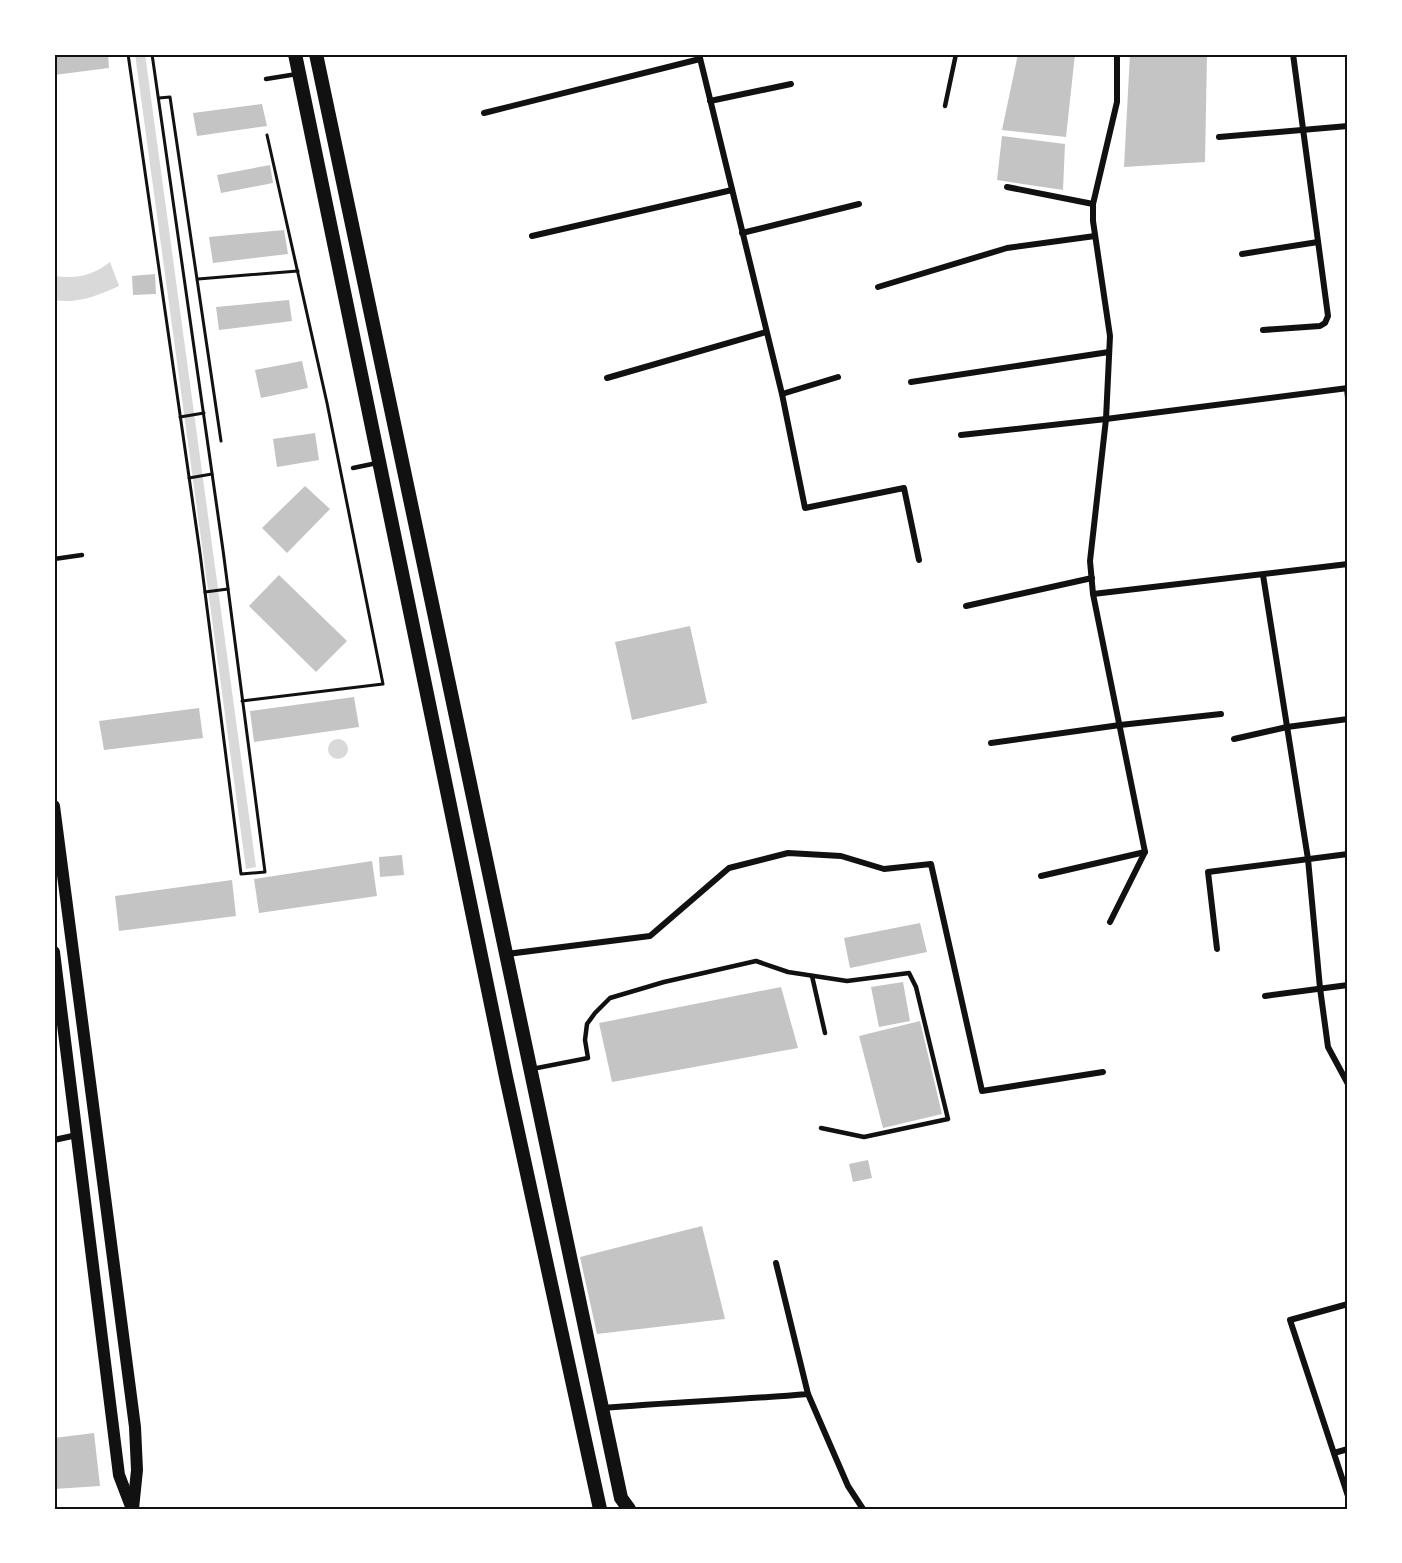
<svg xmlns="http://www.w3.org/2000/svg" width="1402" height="1563" font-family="Ubuntu,sans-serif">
<rect width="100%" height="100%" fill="#fff"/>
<g fill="#d9d9d9">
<polygon points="135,54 145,54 256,867 246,869"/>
<path d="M110 262 119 286C97 296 78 304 54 300V276C76 279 92 276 110 262Z"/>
<circle cx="338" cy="749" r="10"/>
</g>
<g fill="#c4c4c4">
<polygon points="54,54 108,54 109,68 54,75"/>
<polygon points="1018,54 1075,54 1066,137 1002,130"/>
<polygon points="1130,54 1207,54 1205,162 1124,167"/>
<polygon points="262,104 267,126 197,136 193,113"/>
<polygon points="1002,136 1065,144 1063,190 997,180"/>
<polygon points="270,165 273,183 221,193 217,175"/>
<polygon points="284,230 288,254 213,263 209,237"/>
<polygon points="155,274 156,294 133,295 132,276"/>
<polygon points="289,300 292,321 219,330 216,307"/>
<polygon points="302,361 308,388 261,398 255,370"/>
<polygon points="315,433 319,460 277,467 273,439"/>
<polygon points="305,486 330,509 287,553 262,528"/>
<polygon points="279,575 347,641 316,672 249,606"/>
<polygon points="690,626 707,703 632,720 615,642"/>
<polygon points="354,697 359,727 254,742 250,711"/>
<polygon points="199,708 203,738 104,750 99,721"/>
<polygon points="402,855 404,875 380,877 379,857"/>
<polygon points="372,861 377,896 259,913 254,879"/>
<polygon points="232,880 236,916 119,931 115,896"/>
<polygon points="920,923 927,952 850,968 844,938"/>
<polygon points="903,982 910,1021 879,1027 871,987"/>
<polygon points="781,987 798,1048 612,1082 599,1023"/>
<polygon points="920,1021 942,1114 883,1128 859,1036"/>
<polygon points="868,1160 872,1178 853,1182 849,1164"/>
<polygon points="702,1226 725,1319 597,1334 580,1257"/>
<polygon points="94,1433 100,1486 54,1489 54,1438"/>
</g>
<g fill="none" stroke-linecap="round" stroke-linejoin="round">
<g stroke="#111" stroke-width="3">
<polyline points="128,54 200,553 241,874 265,872 223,550 152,54"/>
<polyline points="159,98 170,97 221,441"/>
<polyline points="198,279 298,271"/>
<polyline points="180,417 204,413"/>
<polyline points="189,478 212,474"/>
<polyline points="205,592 228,589"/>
<polyline points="242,701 383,684 327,403 267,135"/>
</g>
<g stroke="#111" stroke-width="4.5">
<polyline points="266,79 297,74"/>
<polyline points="945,106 956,54"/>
<polyline points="353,468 377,463"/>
<polyline points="54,559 82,555"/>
<polyline points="812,976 825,1033"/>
<polyline points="532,1069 588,1058 585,1040 587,1024 595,1013 610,998 664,982 756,961 788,972 847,981 909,973 916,987 948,1119 864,1137 821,1128"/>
</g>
<g stroke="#111" stroke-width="6">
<polyline points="699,54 782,394 805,508 904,488 919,560"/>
<polyline points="710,101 791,84"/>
<polyline points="484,113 700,59"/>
<polyline points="1219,137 1348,126"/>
<polyline points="1007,187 1093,204"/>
<polyline points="742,233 859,204"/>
<polyline points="532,236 732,190"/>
<polyline points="1242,254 1318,242"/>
<polyline points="878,287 1007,248 1095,236"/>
<polyline points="1263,330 1320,326 1325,323 1328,316 1293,54"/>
<polyline points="607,378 766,332"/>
<polyline points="911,382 1109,352"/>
<polyline points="1347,388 1348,398"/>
<polyline points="782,394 838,377"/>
<polyline points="961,435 1106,419 1348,388"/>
<polyline points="1263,575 1308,859 1320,988 1328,1047 1348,1084"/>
<polyline points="1093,594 1348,564"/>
<polyline points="966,606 1092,578"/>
<polyline points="1234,739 1287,727 1348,719"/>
<polyline points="991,743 1120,725 1221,714"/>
<polyline points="1041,876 1145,852"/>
<polyline points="1110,922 1145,852 1093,594 1090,561 1106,419 1110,336 1093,221 1093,204 1117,102 1117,54"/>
<polyline points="1217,949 1208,872 1348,854"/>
<polyline points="507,954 650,936 729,868 788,853 841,856 884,869 931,864 982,1091 1103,1072"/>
<polyline points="1265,996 1348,985"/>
<polyline points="54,1140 77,1135"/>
<polyline points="1348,1304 1290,1320 1348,1496"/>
<polyline points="808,1394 848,1486 863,1509"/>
<path d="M603 1408C671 1402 739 1400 808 1394L776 1263"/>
<polyline points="1334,1453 1348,1449"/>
</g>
<g stroke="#111" stroke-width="12">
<polyline points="54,806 135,1427 137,1470 133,1509"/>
<polyline points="54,952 119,1475 132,1509"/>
</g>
<g stroke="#111" stroke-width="14">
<polyline points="295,54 506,1077 600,1509"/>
<polyline points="316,54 621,1498 629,1509"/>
</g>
</g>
<rect width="1402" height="1563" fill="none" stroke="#ffffff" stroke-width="111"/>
<rect x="56" y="56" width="1290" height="1452" fill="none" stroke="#111" stroke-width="2"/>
</svg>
